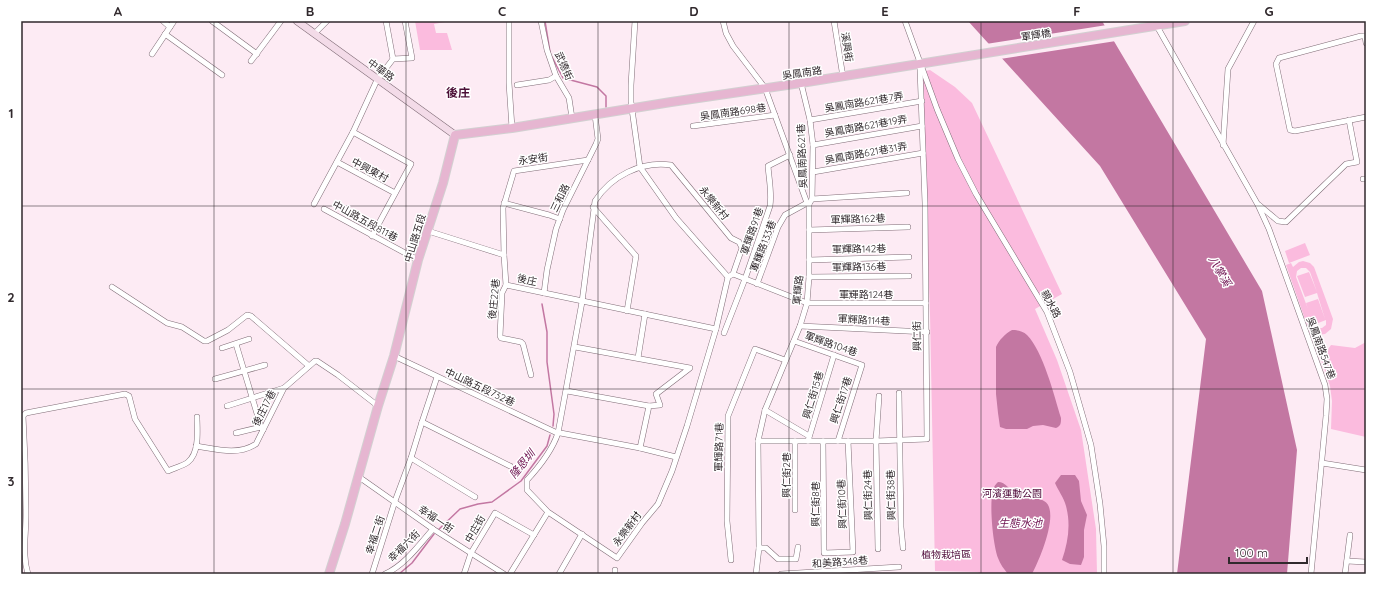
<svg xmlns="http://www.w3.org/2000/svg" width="1387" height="595" font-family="Quicksand,'Noto Sans TC',sans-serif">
<rect width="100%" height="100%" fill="#fdebf4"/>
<g fill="#fbbbde" fill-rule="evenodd">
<polygon points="415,21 445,21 445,22 434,24 436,33 447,33 452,50 420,50"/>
<polygon points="930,70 955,87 972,103 1062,294 1035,309 1057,360 1081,430 1096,529 1097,574 980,574 978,572 935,571 930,314 921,72"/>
<polygon points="1305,243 1310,255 1289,263 1285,251"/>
<path d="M1303 261 1310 263 1314 267 1333 319 1331 329 1325 334 1317 335 1320 343 1314 345 1286 265 1291 263 1293 267 1299 262ZM1301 268H1306L1310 272 1317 292 1309 272 1297 276 1305 297 1317 293 1325 319 1318 299 1306 303 1308 309 1296 277 1297 271ZM1326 320V325L1322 328H1317L1313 325Z"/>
<polygon points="1366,342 1366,437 1331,429 1332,401 1330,386 1321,359 1331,345 1355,348"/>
</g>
<g fill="#c377a2">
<polygon points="968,21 1102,21 1262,291 1297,450 1287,574 1177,574 1206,339 1100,166"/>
<path d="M1012 330C1017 330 1023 331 1027 335 1043 351 1054 395 1061 418 1061 423 1061 426 1056 428L1043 425 1033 426 1027 429H1006L1000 427 998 413 996 394V347C999 340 1005 334 1012 330Z"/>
<path d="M1061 475H1075L1079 481 1081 501 1087 515 1084 530V557L1081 565 1070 564 1062 560C1068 542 1071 525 1066 506 1064 498 1058 490 1055 483Z"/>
<path d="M998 482C1006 482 1009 490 1016 493 1025 496 1036 496 1044 501 1061 510 1039 561 1032 574H1008C1004 569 1000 564 998 558 993 544 989 505 993 490 994 486 996 484 998 482Z"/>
</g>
<polygon fill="#fdebf4" points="1107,25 1116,41 1000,59 986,44"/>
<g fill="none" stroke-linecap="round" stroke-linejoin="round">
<g stroke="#c377a2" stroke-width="1.5">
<polyline points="545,21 550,52"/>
<polyline points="552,57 563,78 597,87 606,96 606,107"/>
<polyline points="542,304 547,332 547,362 554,414 553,426"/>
<polyline points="437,531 460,509 478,504 492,502 521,481 547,446 550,435"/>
<polyline points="399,574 412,563 434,534"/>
</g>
<defs>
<g id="minor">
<polyline points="163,21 170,27"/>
<polyline points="212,21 257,54"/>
<polyline points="386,21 393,59"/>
<polyline points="509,21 509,83 512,128"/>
<polyline points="541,21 547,50 556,76 569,98 572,118"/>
<polyline points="635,21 631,85 631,102 640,167 676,218 728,277"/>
<polyline points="723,21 726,33 733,46 765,88 807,203 809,204 809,277 807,303 800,326 765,410 758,441 759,548 756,574"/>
<polyline points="834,21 843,77"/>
<polyline points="905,21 937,109 958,159 976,194 1047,312 1070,372 1091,445 1100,504 1104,546 1104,574"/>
<polyline points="1154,21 1258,205 1269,229 1325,385 1327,399 1326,416 1311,574"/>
<polyline points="165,34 222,75"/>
<polyline points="314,34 327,21"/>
<polyline points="1365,36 1366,43"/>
<polyline points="1366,36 1361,36 1279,58 1276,64 1290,130 1295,131 1366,117"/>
<polyline points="152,54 174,21"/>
<polyline points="251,61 281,21"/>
<polyline points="801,83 810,120 813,145 812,199 809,204"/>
<polyline points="517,85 549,80 556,76"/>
<polyline points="810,120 922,101"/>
<polyline points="693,126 775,115"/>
<polyline points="353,132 411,164 372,236"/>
<polyline points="813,145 922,126"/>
<polyline points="1223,145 1228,69 1254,21"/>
<polyline points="337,162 395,193"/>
<polyline points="813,172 923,153"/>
<polyline points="1363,179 1366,179"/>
<polyline points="812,199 907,193"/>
<polyline points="504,203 549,215 560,219"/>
<polyline points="314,204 353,132 377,80 393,59 412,58 405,21"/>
<polyline points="1259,205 1278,221 1286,222 1346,164 1357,162 1349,120"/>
<polyline points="593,207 636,256 627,311"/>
<polyline points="324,209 418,260"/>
<polyline points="809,230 908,227"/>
<polyline points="428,231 504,255 506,285 502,293 500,336 501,338 521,342 523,344 531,375"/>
<polyline points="504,255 503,208 514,171 588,160"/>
<polyline points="809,260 909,257"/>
<polyline points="733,274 807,303 926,303"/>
<polyline points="809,277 909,276"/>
<polyline points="757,284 778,227 785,215 807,203"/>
<polyline points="506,285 716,329"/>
<polyline points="112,287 167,323 182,327 204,341 207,341 228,330 247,315 251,316 309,366"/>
<polyline points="544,293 547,270 556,229 563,210 596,144 598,139 595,115"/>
<polyline points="800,326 927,332"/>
<path d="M724 333 745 279 770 206C772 193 769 179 768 166L790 155"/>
<polyline points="794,341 862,365 838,441"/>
<polyline points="236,344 261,427 263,430"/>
<polyline points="575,347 690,368 656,394 660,405 649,406 640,448"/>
<polyline points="222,348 249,339"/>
<polyline points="394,356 555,432 640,448 676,457"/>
<polyline points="638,358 645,314"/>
<polyline points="215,379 265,365"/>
<polyline points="567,391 649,406"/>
<polyline points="899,393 901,527 903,548"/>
<polyline points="227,406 284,388"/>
<polyline points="765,410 809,436"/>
<polyline points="422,422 510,466"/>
<polyline points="236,433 261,427"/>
<polyline points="758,441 876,441 927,439 925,203 920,69"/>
<polyline points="795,441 795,510"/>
<polyline points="808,441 834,355"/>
<polyline points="823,441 824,553 853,552 848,441"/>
<path d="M196 446C216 449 237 456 256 444L284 388 315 361H317L338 375 378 406"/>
<polyline points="411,458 475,497"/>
<polyline points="1322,463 1366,470"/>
<polyline points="359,477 433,529 504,574"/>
<polyline points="759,548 766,548 778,559 796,559 798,547"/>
<polyline points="878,549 876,441 879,396"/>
<polyline points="731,560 727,521 728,416 755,349 785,360"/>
<polyline points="1347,561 1366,562"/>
<path d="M28 574C22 554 26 536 26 515 26 482 25 449 23 416L26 413 125 394 129 396 135 419 168 471C174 468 183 466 188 462 200 452 197 430 197 417"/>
<polyline points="372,574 395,501 411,458 422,422 437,377"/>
<path d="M385 574C405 565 419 545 433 529"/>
<polyline points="464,574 471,553 495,513 534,535"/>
<path d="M510 574 548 512 617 558 642 523 658 504 672 471 687 426 716 329 728 277 733 274 742 248 739 242 731 238 671 165C641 161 611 176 595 201L582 302 558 433C552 451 540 466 527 480V490L548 512"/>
<polyline points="559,574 582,534"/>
<polyline points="615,574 615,570"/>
<polyline points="781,574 899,567"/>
<polyline points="1345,574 1350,535"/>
</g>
<polyline id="secondary" points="297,21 455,135"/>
<polyline id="primary" points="329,574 345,524 378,406 394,356 418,260 443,183 455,135 512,128 671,102 801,83 1185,21"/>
</defs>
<use href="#minor" stroke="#806d77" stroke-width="6"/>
<use href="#secondary" stroke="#806d77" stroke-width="8"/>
<use href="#primary" stroke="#d2d0d1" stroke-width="10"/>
<use href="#minor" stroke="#fff" stroke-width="5"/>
<use href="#secondary" stroke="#f3dbe8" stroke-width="7"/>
<use href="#primary" stroke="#e6b6d1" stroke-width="8"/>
</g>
<path fill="none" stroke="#31292d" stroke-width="1" stroke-opacity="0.55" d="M214 21V574M406 21V574M598 21V574M789 21V574M981 21V574M1173 21V574M21 206H1366M21 389H1366"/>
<g text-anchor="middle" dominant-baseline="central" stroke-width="3" stroke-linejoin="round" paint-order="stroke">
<g font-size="10" fill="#31292d" stroke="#fff">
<text transform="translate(1036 35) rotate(-9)">軍輝橋</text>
<text transform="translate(847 47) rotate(81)">溪興街</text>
<text transform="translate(564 66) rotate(66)">武德街</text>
<text transform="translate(381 70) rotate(36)">中華路</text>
<text transform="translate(802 73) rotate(-8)">吳鳳南路</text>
<text transform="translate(864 102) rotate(-9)">吳鳳南路621巷7弄</text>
<text transform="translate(733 112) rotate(-8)">吳鳳南路698巷</text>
<text transform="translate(866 126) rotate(-10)">吳鳳南路621巷19弄</text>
<text transform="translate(866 153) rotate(-10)">吳鳳南路621巷31弄</text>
<text transform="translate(802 156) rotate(-92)">吳鳳南路621巷</text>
<text transform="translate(533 159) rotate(-8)">永安街</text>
<text transform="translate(370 170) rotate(28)">中興東村</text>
<text transform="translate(560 198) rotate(-64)">三和路</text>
<text transform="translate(714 203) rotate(51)">永樂新村</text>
<text transform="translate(858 219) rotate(-2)">軍輝路162巷</text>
<text transform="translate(365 221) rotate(29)">中山路五段811巷</text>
<text transform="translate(752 231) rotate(-71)">軍輝路91巷</text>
<text transform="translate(415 238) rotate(-73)">中山路五段</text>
<text transform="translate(763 246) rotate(-69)">軍輝路133巷</text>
<text transform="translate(859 249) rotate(-1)">軍輝路142巷</text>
<text transform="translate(859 267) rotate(-1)">軍輝路136巷</text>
<text transform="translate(527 280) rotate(12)">後庄</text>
<text transform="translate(798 290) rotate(-84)">軍輝路</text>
<text x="866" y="294">軍輝路124巷</text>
<text transform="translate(494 299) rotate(-84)">後庄22巷</text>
<text transform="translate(1051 304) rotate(61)">親水路</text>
<text transform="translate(864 320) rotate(3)">軍輝路114巷</text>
<text transform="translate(917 336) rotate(-91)">興仁街</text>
<text transform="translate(831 344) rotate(19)">軍輝路104巷</text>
<text transform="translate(1321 348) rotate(70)">吳鳳南路547巷</text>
<text transform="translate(480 387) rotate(25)">中山路五段732巷</text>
<text transform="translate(813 395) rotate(-73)">興仁街15巷</text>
<text transform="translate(841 400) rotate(-72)">興仁街17巷</text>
<text transform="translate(264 408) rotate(-63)">後庄17巷</text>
<text transform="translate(719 447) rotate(-89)">軍輝路71巷</text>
<text transform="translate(786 475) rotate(-90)">興仁街2巷</text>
<text transform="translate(868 495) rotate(-91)">興仁街24巷</text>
<text transform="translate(891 495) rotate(-91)">興仁街38巷</text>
<text transform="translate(815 504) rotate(-90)">興仁街8巷</text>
<text transform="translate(842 504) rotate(-92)">興仁街10巷</text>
<text transform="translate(436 519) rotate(34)">幸福一街</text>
<text transform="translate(475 529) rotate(-60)">中庄街</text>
<text transform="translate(627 529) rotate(-53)">永樂新村</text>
<text transform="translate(375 535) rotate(-72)">幸福二街</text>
<text transform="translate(404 546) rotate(-45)">幸福六街</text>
<text transform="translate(840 562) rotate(-4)">和美路348巷</text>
</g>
<g font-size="10" fill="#4d0737" stroke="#fff">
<text x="1012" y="493">河濱運動公園</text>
<text x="946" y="554">植物栽培區</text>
</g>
<g font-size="11" font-style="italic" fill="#6d104f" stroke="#fff">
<text transform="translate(1220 271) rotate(60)">八掌溪</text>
<text transform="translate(522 464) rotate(-50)">隆恩圳</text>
<text x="1020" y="523">生態水池</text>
</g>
<g font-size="12" font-weight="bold" fill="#4b0f36" stroke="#fff">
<text x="458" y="92">後庄</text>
</g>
</g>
<rect width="1387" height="595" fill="none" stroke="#ffffff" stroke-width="44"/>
<path d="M1229 557v6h78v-6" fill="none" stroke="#31292d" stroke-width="2"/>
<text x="1235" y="557" font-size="12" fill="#31292d" stroke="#ffffff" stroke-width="3" paint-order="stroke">100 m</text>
<rect x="22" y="22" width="1343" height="551" fill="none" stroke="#31292d" stroke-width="1.5"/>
<g font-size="13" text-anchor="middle" font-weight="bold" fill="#31292d">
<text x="118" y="16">A</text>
<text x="310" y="16">B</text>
<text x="502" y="16">C</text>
<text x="694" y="16">D</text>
<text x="885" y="16">E</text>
<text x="1077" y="16">F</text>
<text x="1269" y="16">G</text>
<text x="11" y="118">1</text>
<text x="11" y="302">2</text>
<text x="11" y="486">3</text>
</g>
</svg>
